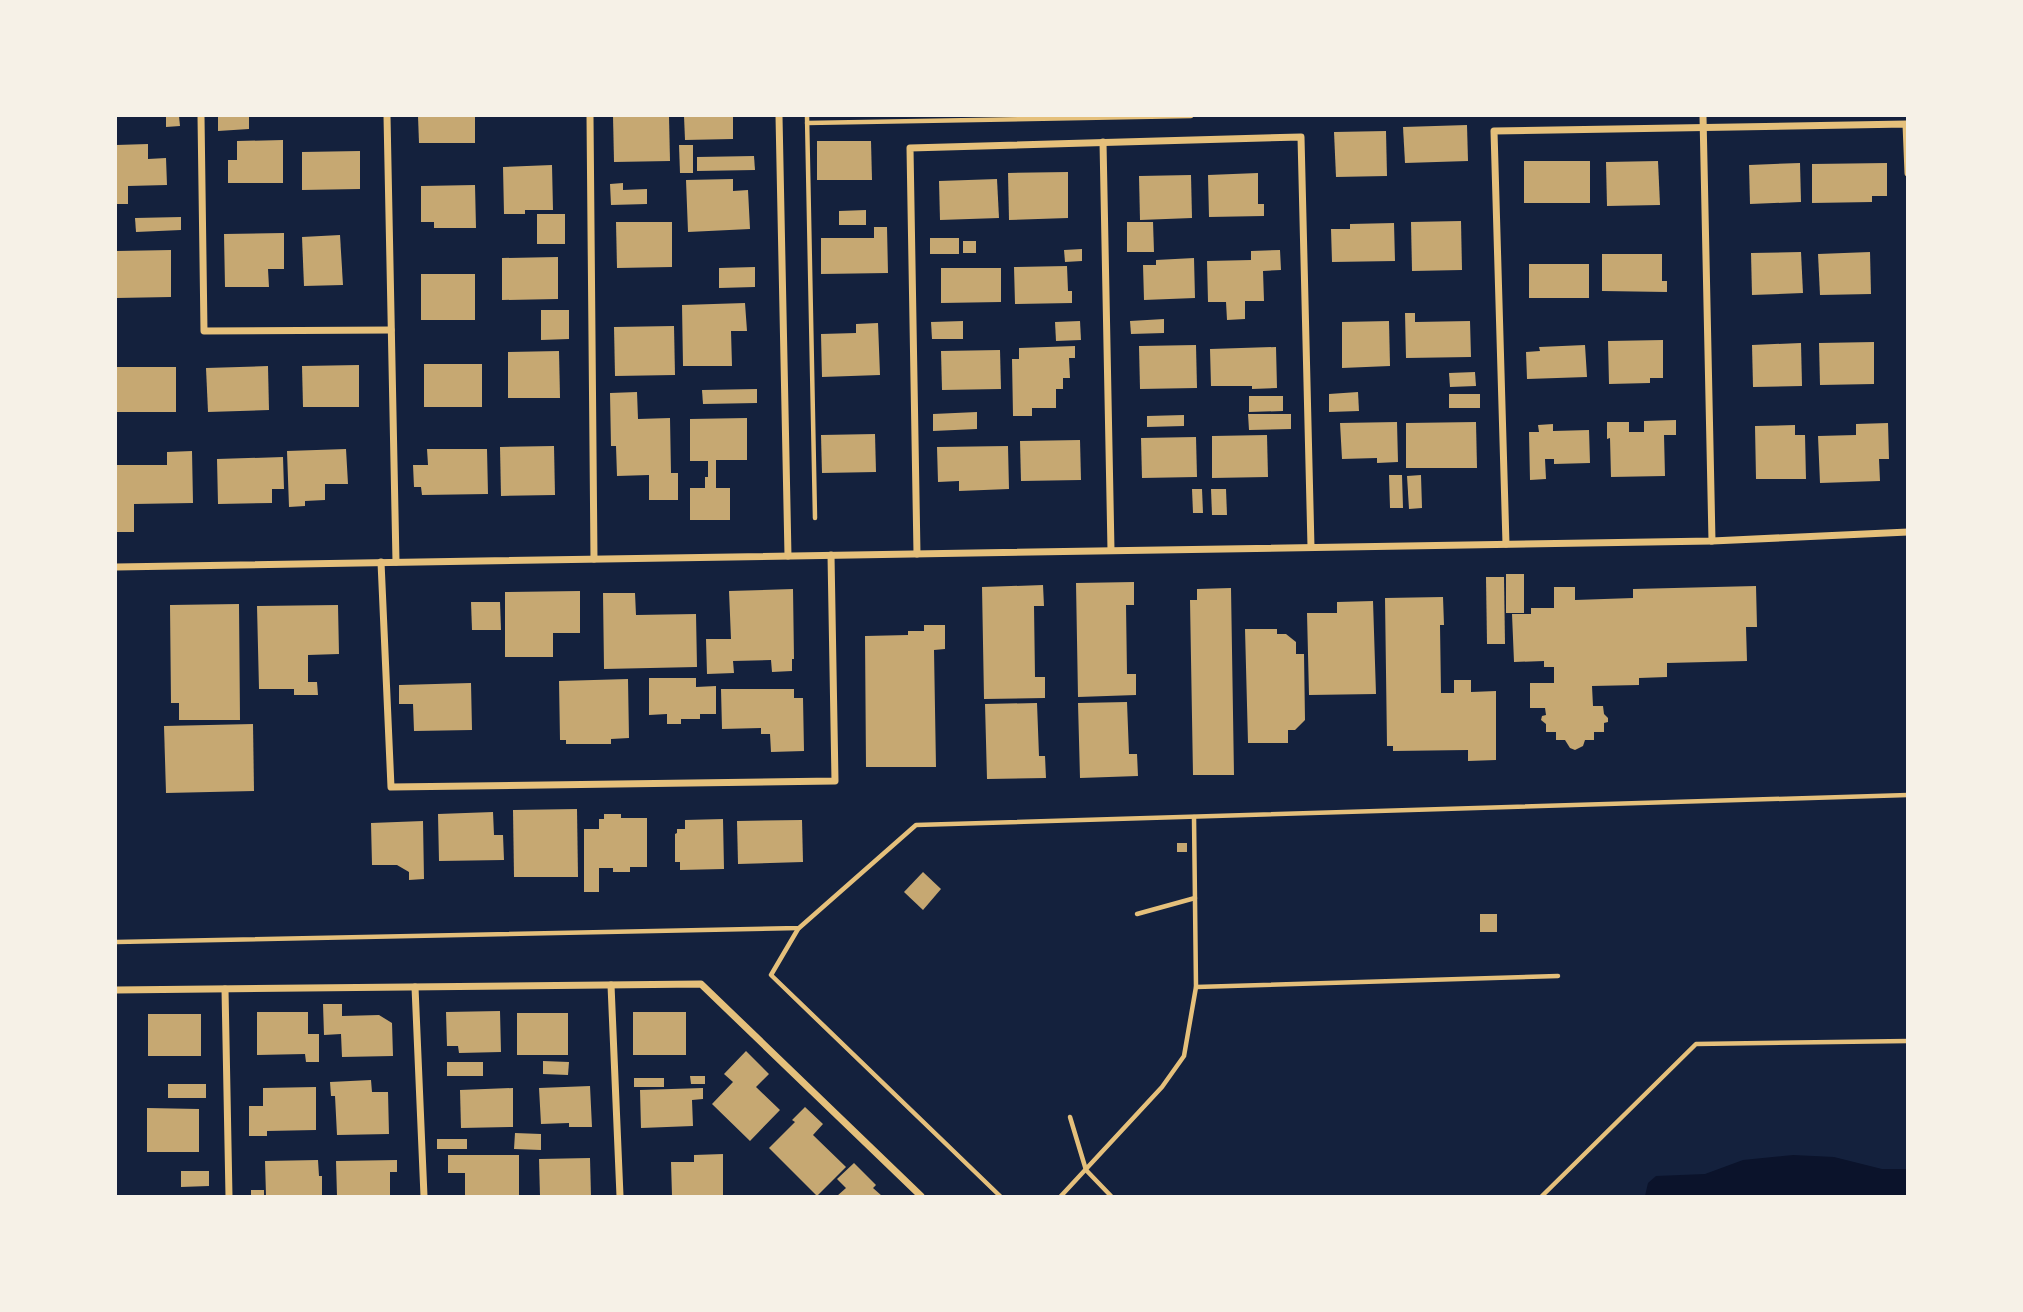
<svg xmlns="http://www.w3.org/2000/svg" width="2023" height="1312" font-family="'Titillium Web',sans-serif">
<rect width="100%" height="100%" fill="#14213d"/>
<polygon fill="#0b132b" points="1793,1155 1834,1157 1882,1169 1907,1169 1907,1196 1645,1196 1648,1183 1656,1176 1705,1174 1743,1160"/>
<g fill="#c6a872">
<polygon points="166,116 179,116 180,126 166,127"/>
<polygon points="218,116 249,116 249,129 218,131"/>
<polygon points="418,116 475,116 475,143 419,143"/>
<polygon points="613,116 669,116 670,161 614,162"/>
<polygon points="684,116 733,116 733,139 685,140"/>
<polygon points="1467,125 1468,161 1405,163 1403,127"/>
<polygon points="1386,131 1387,176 1336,177 1334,132"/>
<polygon points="283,140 283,183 228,183 228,160 237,160 237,141"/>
<polygon points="817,141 871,141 872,180 817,180"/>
<polygon points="148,144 148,159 166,158 167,185 128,186 128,204 116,204 116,145"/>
<polygon points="679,145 693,145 693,173 680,173"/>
<polygon points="360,151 360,189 302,190 302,152"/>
<polygon points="754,156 755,170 697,171 697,157"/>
<rect x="1524" y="161" width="66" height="42"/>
<polygon points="1658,161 1660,205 1607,206 1606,162"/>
<polygon points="1800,163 1801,202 1750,204 1749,165"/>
<polygon points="1887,163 1887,196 1872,196 1872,202 1812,203 1812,164"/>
<polygon points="552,165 553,210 525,210 525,214 504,214 503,167"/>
<polygon points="1068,172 1068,218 1009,220 1008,173"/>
<polygon points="1258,173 1258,204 1264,204 1264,216 1209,217 1208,175"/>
<polygon points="1191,175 1192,218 1140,220 1139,176"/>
<polygon points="733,179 733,191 748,190 750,229 688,232 686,180"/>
<polygon points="997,179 999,218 940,220 939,181"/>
<polygon points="623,183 623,190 647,189 647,204 611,205 610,184"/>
<polygon points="475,185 476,228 434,228 434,222 421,222 421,186"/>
<polygon points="866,210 866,225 839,225 839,211"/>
<rect x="537" y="214" width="28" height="30"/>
<polygon points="181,217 181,230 136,232 135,218"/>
<polygon points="1461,221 1462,270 1412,271 1411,222"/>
<polygon points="616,222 672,222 672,267 617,268"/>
<polygon points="1127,222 1153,222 1154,252 1127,252"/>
<polygon points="1394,223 1395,261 1332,262 1331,229 1350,229 1350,224"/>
<polygon points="874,227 887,227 888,273 821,274 821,238 874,238"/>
<polygon points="284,233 284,269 268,269 269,287 225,287 224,234"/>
<polygon points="340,235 343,285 304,286 302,237"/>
<rect x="930" y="238" width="29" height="16"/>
<rect x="963" y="241" width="13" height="12"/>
<polygon points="1082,249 1082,261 1065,262 1064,250"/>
<polygon points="171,250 171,297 116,298 116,251"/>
<polygon points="1280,250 1281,270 1263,271 1264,301 1245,301 1245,319 1227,320 1226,302 1208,302 1207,261 1251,260 1251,251"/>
<polygon points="1801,252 1803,293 1752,295 1751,253"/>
<polygon points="1870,252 1871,294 1820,295 1818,254"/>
<polygon points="1602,254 1662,254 1662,281 1667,281 1667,292 1602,291"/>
<polygon points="558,257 558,299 502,300 502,258"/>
<polygon points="1194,258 1195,298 1144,300 1143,265 1156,265 1156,260"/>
<rect x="1529" y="264" width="60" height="34"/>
<polygon points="1067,266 1068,291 1072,291 1072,303 1015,304 1014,267"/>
<polygon points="755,267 755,287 719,288 719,268"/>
<polygon points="941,268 1001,268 1001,302 941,303"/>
<rect x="421" y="274" width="54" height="46"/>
<polygon points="745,303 747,331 731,331 732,366 683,366 682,305"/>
<polygon points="541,310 569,310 569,339 541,340"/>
<polygon points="1405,313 1415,313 1415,322 1470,321 1471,357 1406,358"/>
<polygon points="1164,319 1164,333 1131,334 1130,321"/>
<polygon points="963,321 963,339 932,339 931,322"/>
<polygon points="1080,321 1081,340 1056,341 1055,322"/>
<polygon points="1389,321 1390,366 1342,368 1342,322"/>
<polygon points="878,323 880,375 822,377 821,334 856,333 856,324"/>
<polygon points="674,326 675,375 615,376 614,327"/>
<polygon points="1663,340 1663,378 1650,378 1650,383 1609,384 1608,341"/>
<polygon points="1874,342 1874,384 1820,385 1819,343"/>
<polygon points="1801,343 1802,386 1753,387 1752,345"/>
<polygon points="1196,345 1197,388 1140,389 1139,346"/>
<polygon points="1585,345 1587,377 1527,379 1526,352 1540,351 1539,347"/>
<polygon points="1075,346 1075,358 1069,358 1070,378 1063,378 1063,389 1056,389 1056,408 1032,408 1032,416 1013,416 1012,359 1019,359 1019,348"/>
<polygon points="1276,347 1277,388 1252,389 1252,386 1211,386 1210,349"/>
<polygon points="1000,350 1001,389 942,390 941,351"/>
<polygon points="559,351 560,398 508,398 508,352"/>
<rect x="424" y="364" width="58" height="43"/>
<polygon points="359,365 359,407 303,407 302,366"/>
<polygon points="268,366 269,410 208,412 206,368"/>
<rect x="116" y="367" width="60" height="45"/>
<polygon points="1475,372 1476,386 1450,387 1449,373"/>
<polygon points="757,389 757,403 703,404 702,390"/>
<polygon points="637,392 638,419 670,418 671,473 678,473 678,500 649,500 649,475 617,476 616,446 611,446 610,393"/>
<polygon points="1358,392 1359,411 1329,412 1329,394"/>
<rect x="1449" y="394" width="31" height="14"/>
<polygon points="1249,396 1283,396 1283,411 1249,412"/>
<polygon points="977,412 977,429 933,431 933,414"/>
<polygon points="1248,414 1291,414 1291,429 1249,430"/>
<polygon points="1184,415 1184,426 1147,427 1147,416"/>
<polygon points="747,418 747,460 716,460 716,488 730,488 730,520 690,520 690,488 705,488 705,477 708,477 708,461 690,461 690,419"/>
<polygon points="1676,420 1676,435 1664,435 1665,476 1611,477 1610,438 1607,439 1607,422 1629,422 1629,432 1644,432 1644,421"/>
<polygon points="1397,422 1398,462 1377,463 1377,458 1342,459 1340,423"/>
<polygon points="1476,422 1477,468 1406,468 1406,423"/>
<polygon points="1888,423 1889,459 1879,459 1880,481 1820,483 1818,436 1856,435 1856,424"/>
<polygon points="1553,424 1553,431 1589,430 1590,463 1554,464 1554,459 1545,459 1546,479 1530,480 1529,432 1539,432 1538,425"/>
<polygon points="1795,425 1795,435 1805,435 1806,479 1756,479 1755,426"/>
<polygon points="875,434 876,472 822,473 821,435"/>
<polygon points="1267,435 1268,477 1212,478 1212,436"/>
<polygon points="1196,437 1197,477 1142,478 1141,438"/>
<polygon points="1080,440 1081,480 1021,481 1020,441"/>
<polygon points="554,446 555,495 501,496 500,447"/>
<polygon points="1008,446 1009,489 959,491 959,481 938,482 937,447"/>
<polygon points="346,449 348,484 325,484 325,500 305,501 305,506 289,507 287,451"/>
<polygon points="427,449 487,449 488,494 422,495 421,487 414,487 413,465 428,465"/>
<polygon points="192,451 193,503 134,504 134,532 116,532 116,465 167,465 167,452"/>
<polygon points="283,457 284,489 272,489 272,503 218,504 217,459"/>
<polygon points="1389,475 1402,475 1403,508 1390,508"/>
<polygon points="1421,475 1422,508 1409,509 1407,476"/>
<polygon points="1192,489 1202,489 1203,513 1193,513"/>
<polygon points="1211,489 1226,489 1227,515 1212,515"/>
<rect x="1506" y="574" width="18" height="39"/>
<polygon points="1486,577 1504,577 1505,644 1487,644"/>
<polygon points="1134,582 1134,605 1126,605 1127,674 1136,674 1136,695 1078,697 1076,583"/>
<polygon points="1043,585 1044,606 1034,606 1035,677 1045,677 1045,698 984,699 982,587"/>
<polygon points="1756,586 1757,627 1746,627 1747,661 1667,663 1667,677 1639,678 1639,685 1592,686 1593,706 1603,706 1604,714 1608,718 1608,722 1604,723 1604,732 1594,732 1594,740 1585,740 1583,746 1575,750 1570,748 1565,740 1556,740 1556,732 1546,732 1546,724 1541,720 1542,716 1546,715 1545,708 1530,708 1530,683 1554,683 1554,667 1544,667 1544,661 1514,662 1512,614 1531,614 1531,608 1554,608 1554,587 1575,587 1575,600 1633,598 1633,589"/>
<polygon points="1231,588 1234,775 1193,775 1190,600 1197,600 1197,589"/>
<polygon points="793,589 794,659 792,659 792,671 772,672 771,660 733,661 734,673 707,674 706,639 731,639 729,591"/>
<polygon points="580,591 580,633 553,633 553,657 505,657 505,592"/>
<polygon points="603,593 635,593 636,615 696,614 697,667 604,669"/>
<polygon points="1443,597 1444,625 1440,625 1441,693 1454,693 1454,680 1471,680 1471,692 1496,691 1496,760 1468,761 1468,750 1393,751 1393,746 1387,746 1385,598"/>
<polygon points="1373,601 1376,694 1309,695 1307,613 1337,613 1337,602"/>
<polygon points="471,602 500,602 501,630 472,630"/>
<polygon points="239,604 240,720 179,720 179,703 171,703 170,605"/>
<polygon points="338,605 339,654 308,655 308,682 317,682 318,695 294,695 294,689 259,689 257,606"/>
<polygon points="924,625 945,625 945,649 934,650 936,767 866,767 865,636 908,635 908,631 924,631"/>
<polygon points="1245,629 1277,629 1277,634 1286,634 1296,642 1296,654 1304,654 1305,720 1295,730 1288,730 1288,743 1248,743"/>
<polygon points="649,678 696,678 696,687 716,686 716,714 700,714 700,719 681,719 681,724 667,724 667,714 649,715"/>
<polygon points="628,679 629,738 611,739 611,744 566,744 566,740 560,740 559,681"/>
<polygon points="471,683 472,730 414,731 413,704 399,704 399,685"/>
<polygon points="721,689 794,689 794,698 803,698 804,751 771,752 770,734 761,734 761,728 722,729"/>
<polygon points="1127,702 1129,754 1137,754 1138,776 1080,778 1078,703"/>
<polygon points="1037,703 1039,756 1045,756 1046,778 987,779 985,704"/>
<polygon points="253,724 254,791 166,793 164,726"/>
<polygon points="577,809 578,877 514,877 513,810"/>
<polygon points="493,812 494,835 503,835 504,860 439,861 438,814"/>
<polygon points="604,814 621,814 621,818 647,818 647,867 630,867 630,872 613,872 613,868 599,868 599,892 584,892 584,829 599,829 599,819 604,819"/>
<polygon points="723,819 724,869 680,870 680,862 675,862 675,834 677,833 677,829 685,829 685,820"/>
<polygon points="802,820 803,862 738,864 737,821"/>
<polygon points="423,821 424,879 409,880 409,872 397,865 372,865 371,823"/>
<rect x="1177" y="843" width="10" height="9"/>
<polygon points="923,872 941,889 923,910 904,892"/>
<rect x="1480" y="914" width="17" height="18"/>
<polygon points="323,1004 342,1004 342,1016 379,1015 392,1023 393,1056 342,1057 341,1034 324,1035"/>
<polygon points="500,1011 501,1052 459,1053 458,1046 447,1046 446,1012"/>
<polygon points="257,1012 308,1012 308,1034 319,1034 319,1062 306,1062 305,1054 257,1055"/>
<rect x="633" y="1012" width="53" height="43"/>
<rect x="517" y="1013" width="51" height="42"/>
<rect x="148" y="1014" width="53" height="42"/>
<polygon points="746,1051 769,1074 756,1087 780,1110 750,1141 712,1104 733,1082 724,1074"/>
<polygon points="543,1061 569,1062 568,1075 543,1074"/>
<rect x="447" y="1062" width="36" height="14"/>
<polygon points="690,1076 705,1076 705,1084 691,1084"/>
<rect x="634" y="1078" width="30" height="9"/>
<polygon points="371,1080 372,1092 388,1092 389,1134 337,1135 335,1096 331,1096 330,1082"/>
<rect x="168" y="1084" width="38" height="14"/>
<polygon points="590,1086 592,1127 569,1127 569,1123 541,1124 539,1088"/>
<polygon points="316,1087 316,1130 267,1131 267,1136 249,1136 249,1106 263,1106 263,1088"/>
<polygon points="513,1088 513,1127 461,1128 460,1090"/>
<polygon points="703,1088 703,1099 692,1100 693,1126 641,1128 640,1090"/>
<polygon points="805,1107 823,1124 813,1135 846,1167 817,1196 769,1148 795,1122 792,1120"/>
<polygon points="147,1108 199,1109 199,1152 147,1152"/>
<polygon points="515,1133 541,1134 541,1150 514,1149"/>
<rect x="437" y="1139" width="30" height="10"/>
<polygon points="723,1154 723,1196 672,1196 671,1162 694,1162 694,1155"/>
<polygon points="448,1155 519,1155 519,1196 465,1196 465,1173 448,1173"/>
<polygon points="590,1158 591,1196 540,1196 539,1159"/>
<polygon points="318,1160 319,1176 322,1176 322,1196 266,1196 265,1161"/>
<polygon points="397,1160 397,1172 390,1172 390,1196 337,1196 336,1161"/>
<polygon points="854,1163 876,1185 873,1188 882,1196 837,1196 846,1188 837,1179"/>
<polygon points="181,1171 209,1171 209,1186 181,1187"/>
<rect x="251" y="1190" width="13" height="6"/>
</g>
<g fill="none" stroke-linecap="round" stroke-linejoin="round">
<g stroke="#e5c07b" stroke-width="4.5">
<polyline points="807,116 815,518"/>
<polyline points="807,123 1191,116"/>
<polyline points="1137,914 1195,898"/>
<polyline points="798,929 771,975 1000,1196"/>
<polyline points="116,942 799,928 916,825 1908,795"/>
<polyline points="1196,987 1558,976"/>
<polyline points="1070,1117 1086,1170 1111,1196"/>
<polyline points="1061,1196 1162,1087 1184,1056 1196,987 1194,817"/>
<polyline points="1542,1196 1696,1044 1908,1041"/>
</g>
<g stroke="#e5c07b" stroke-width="7">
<polyline points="201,116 204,331 391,330"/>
<polyline points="387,116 396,562"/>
<polyline points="590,116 594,559"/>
<polyline points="779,116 788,556"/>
<polyline points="1103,142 1111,550"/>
<polyline points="1712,541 1908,532"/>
<polyline points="1506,544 1494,131 1906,124 1908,173"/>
<polyline points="917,554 910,148 1301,137 1311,547"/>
<polyline points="381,562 391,787 835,781 831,555"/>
<polyline points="116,567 1712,541 1703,116"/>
<polyline points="611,985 620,1196"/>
<polyline points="415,987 424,1196"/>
<polyline points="225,989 229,1196"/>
<polyline points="116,990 701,984 921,1196"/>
</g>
</g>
<rect width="2023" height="1312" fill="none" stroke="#f6f1e7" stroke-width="234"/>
</svg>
